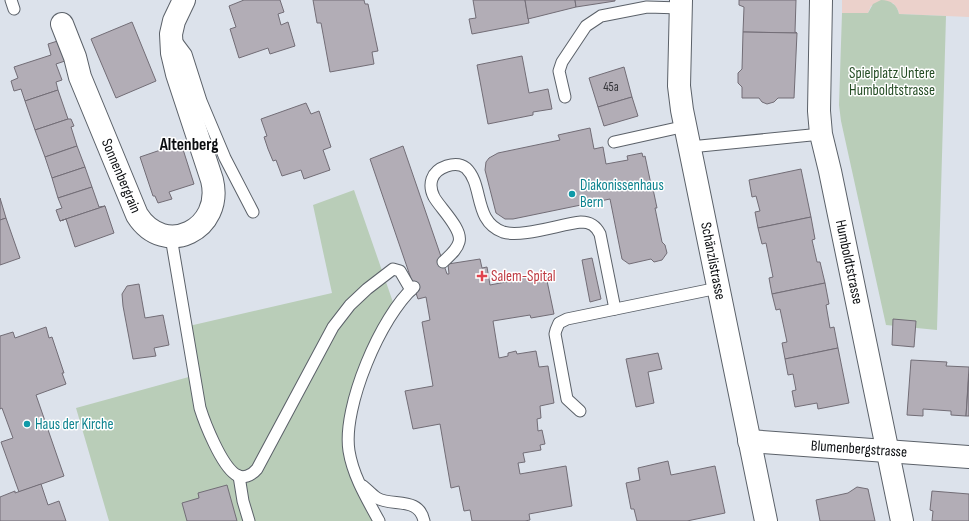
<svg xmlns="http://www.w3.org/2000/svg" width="969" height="521" font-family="'Sofia Sans Condensed',sans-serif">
<rect width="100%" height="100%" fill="#dce2eb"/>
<polygon fill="#ebd1cb" points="842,0 969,0 969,17 899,14 898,10 893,3 871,6 868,13 842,13"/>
<g fill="#b9cdb8">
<path d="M881 0C891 0 897 5 899 14L946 16 937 330 886 325 841 121 839 105 842 13H868L873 4Z"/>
<polygon points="354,190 395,308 383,327 347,436 377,521 109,521 76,408 196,375 189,326 332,293 313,205"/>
</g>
<g fill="#b2adb6" stroke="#726d76">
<polygon points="244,0 280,0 284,12 278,14 281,25 288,22 295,46 270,54 268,48 239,58 230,29 236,27 229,6"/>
<polygon points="313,0 364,0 365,4 368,4 378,51 372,52 374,64 330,72 321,23 317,23"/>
<polygon points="473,0 525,0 529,23 472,34 469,19 476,18"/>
<polygon points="525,0 575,0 576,7 528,19"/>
<polygon points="575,0 615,0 615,1 576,7"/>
<polygon points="739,0 796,0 795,32 797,33 743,32 744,7 739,5"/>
<polygon points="132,22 156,81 116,98 91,39"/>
<polygon points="743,32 797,33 794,98 778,98 774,102 767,104 762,102 759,98 742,98 742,87 738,83 738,73 742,69"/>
<polygon points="64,39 71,59 56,64 62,80 56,82 58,90 25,101 21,89 14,91 11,81 18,78 14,67 51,55 48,44"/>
<polygon points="522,56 529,93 548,89 552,109 533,112 533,115 488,124 477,65"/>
<polygon points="624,67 632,97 598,107 589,78"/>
<polygon points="58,90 68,119 35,130 25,101"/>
<polygon points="632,97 638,116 604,126 598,107"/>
<polygon points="306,103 311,114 319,111 331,147 323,150 330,170 304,179 301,170 282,176 276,160 273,161 268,149 264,137 267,136 261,119"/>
<polygon points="68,119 71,119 74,126 71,127 77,146 45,157 35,130"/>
<polygon points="590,128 594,149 603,147 606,164 628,160 627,156 642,153 643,157 645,156 652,189 653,189 657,208 655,208 662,242 665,245 667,253 662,260 654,262 651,259 629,264 622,259 610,199 513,219 505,219 496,213 485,170 486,162 489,158 498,153 560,140 558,135"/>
<polygon points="181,143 194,184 169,192 172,199 158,203 155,196 153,196 140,157"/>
<polygon points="77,146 85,167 52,178 45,157"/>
<polygon points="403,146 447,274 449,274 448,264 480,259 482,268 487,267 490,285 547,274 546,276 554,314 531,318 530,315 493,321 499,358 508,356 508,353 516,351 517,354 536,351 539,367 548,366 554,403 540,406 541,418 537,419 538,431 542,430 545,444 540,445 541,450 523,453 525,462 518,463 520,474 566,466 572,506 529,514 530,520 525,521 472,521 470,510 464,511 459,486 451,488 440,424 413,429 405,391 433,386 422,322 430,320 426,297 418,299 370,159"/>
<polygon points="85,167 92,187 58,198 52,178"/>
<polygon points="801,169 811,217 758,228 755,212 760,211 756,196 752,197 749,180"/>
<polygon points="92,187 99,207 105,206 60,221 56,210 62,208 58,198"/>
<polygon points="0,198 6,218 0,220"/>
<polygon points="105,206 114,233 75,247 66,219 60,221"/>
<polygon points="811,217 815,239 812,240 817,262 820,262 825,283 772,294 769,278 773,277 766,243 762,244 758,228"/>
<polygon points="6,218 20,258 0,265 0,220"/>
<polygon points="592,258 601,299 590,302 582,260"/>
<polygon points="825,283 829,304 826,305 830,328 834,327 838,348 785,359 782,343 787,342 780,309 776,310 772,294"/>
<polygon points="139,284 145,318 163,315 169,345 154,348 156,356 133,359 123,306 122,294 127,286"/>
<polygon points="893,319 916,321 914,347 892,345"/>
<polygon points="46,327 49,338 52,337 64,373 62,373 66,384 36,395 64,476 19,492 1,442 13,438 2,408 0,409 0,336 13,332 15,338"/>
<polygon points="838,348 849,403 818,409 817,403 795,407 792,391 796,390 793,374 788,375 785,359"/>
<polygon points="658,353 662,369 648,372 654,403 636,407 626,359"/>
<polygon points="911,360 947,362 946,366 969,367 966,416 951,415 951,411 923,409 923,416 907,415"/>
<polygon points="969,374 969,416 966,416"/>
<polygon points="668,461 671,475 715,466 725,513 687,521 637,521 634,509 631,509 626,483 640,480 638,468"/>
<polygon points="41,484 48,505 59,501 66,521 0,521 0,497 15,491 15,493"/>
<polygon points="227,485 237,521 187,521 182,503 199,498 198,493"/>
<polygon points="857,487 868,489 875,521 820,521 816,500 848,493"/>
<polygon points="932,491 969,494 969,521 932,521 933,511 930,510"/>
</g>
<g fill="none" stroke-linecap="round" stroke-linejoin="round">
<defs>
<g id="lane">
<polyline points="11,0 14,9"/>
<polyline points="174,38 186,54 201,101 225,158 253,212"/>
<polyline points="565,97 559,71 562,62 586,26 601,16 647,7 681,8"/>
<polyline points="614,142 686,126"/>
<polyline points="690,147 821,134"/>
<path d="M171 237 200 408C205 424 221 464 235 474 243 480 252 475 257 469L333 327 350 305 367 289 393 269 400 271 411 290"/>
<path d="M443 262C449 256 457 250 459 242 463 229 440 208 434 197 431 191 430 185 432 179 436 167 456 160 466 168 484 185 473 221 503 232 521 238 561 224 581 222 591 222 596 226 600 234L615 309"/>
<polyline points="580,411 567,399 555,334 556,330 559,323 567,319 718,288"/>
<polyline points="239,476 243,501 249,521"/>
<path d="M363 486C368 490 372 495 377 498 392 507 419 496 424 521"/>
<path d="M379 521C367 499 353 476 349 451 342 407 381 316 414 287"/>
</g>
<g id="street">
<polyline points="681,0 679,86 682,110 766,521"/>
<polyline points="821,0 819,111 821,134 830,171 902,521"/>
<path d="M62 24 75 57 80 77 137 215C165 259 224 229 212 180L177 74 172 53 171 34 174 21 184 0"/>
<polyline points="749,441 969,457"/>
</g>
</defs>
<use href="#lane" stroke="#5b6169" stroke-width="13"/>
<use href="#street" stroke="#5b6169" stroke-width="24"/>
<use href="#lane" stroke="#fff" stroke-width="11"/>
<use href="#street" stroke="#fff" stroke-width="22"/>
</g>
<g fill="#0f9aa8" stroke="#fff" stroke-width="1.5">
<circle cx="572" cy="194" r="4"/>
<circle cx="27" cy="424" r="4"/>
</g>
<path fill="#e0444e" stroke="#fff" stroke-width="1.5" d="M480 270h4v4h4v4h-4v4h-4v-4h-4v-4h4z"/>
<g text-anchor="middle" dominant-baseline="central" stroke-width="3" stroke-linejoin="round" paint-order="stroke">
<g font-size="13" fill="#35353a">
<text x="611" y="87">45a</text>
</g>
<g font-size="15" fill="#244c24" stroke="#fff">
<text x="892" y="73">Spielplatz Untere<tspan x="892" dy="17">Humboldtstrasse</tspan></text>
</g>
<g font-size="15" fill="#0b0d10" stroke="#fff">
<text transform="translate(121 176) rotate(67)">Sonnenbergrain</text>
<text transform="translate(713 261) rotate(79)">Schänzlistrasse</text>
<text transform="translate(849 262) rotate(78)">Humboldtstrasse</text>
<text transform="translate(859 449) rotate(4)">Blumenbergstrasse</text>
</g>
<g font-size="15" fill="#0d838f" stroke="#fff" text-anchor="start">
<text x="580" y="185">Diakonissenhaus<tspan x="580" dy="17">Bern</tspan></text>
<text x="35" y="424">Haus der Kirche</text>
</g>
<g font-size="15" fill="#be3a42" stroke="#fff" text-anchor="start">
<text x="491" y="276">Salem-Spital</text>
</g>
<g font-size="17" font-weight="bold" fill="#0b0d10" stroke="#fff">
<text x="189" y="145">Altenberg</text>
</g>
</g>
</svg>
